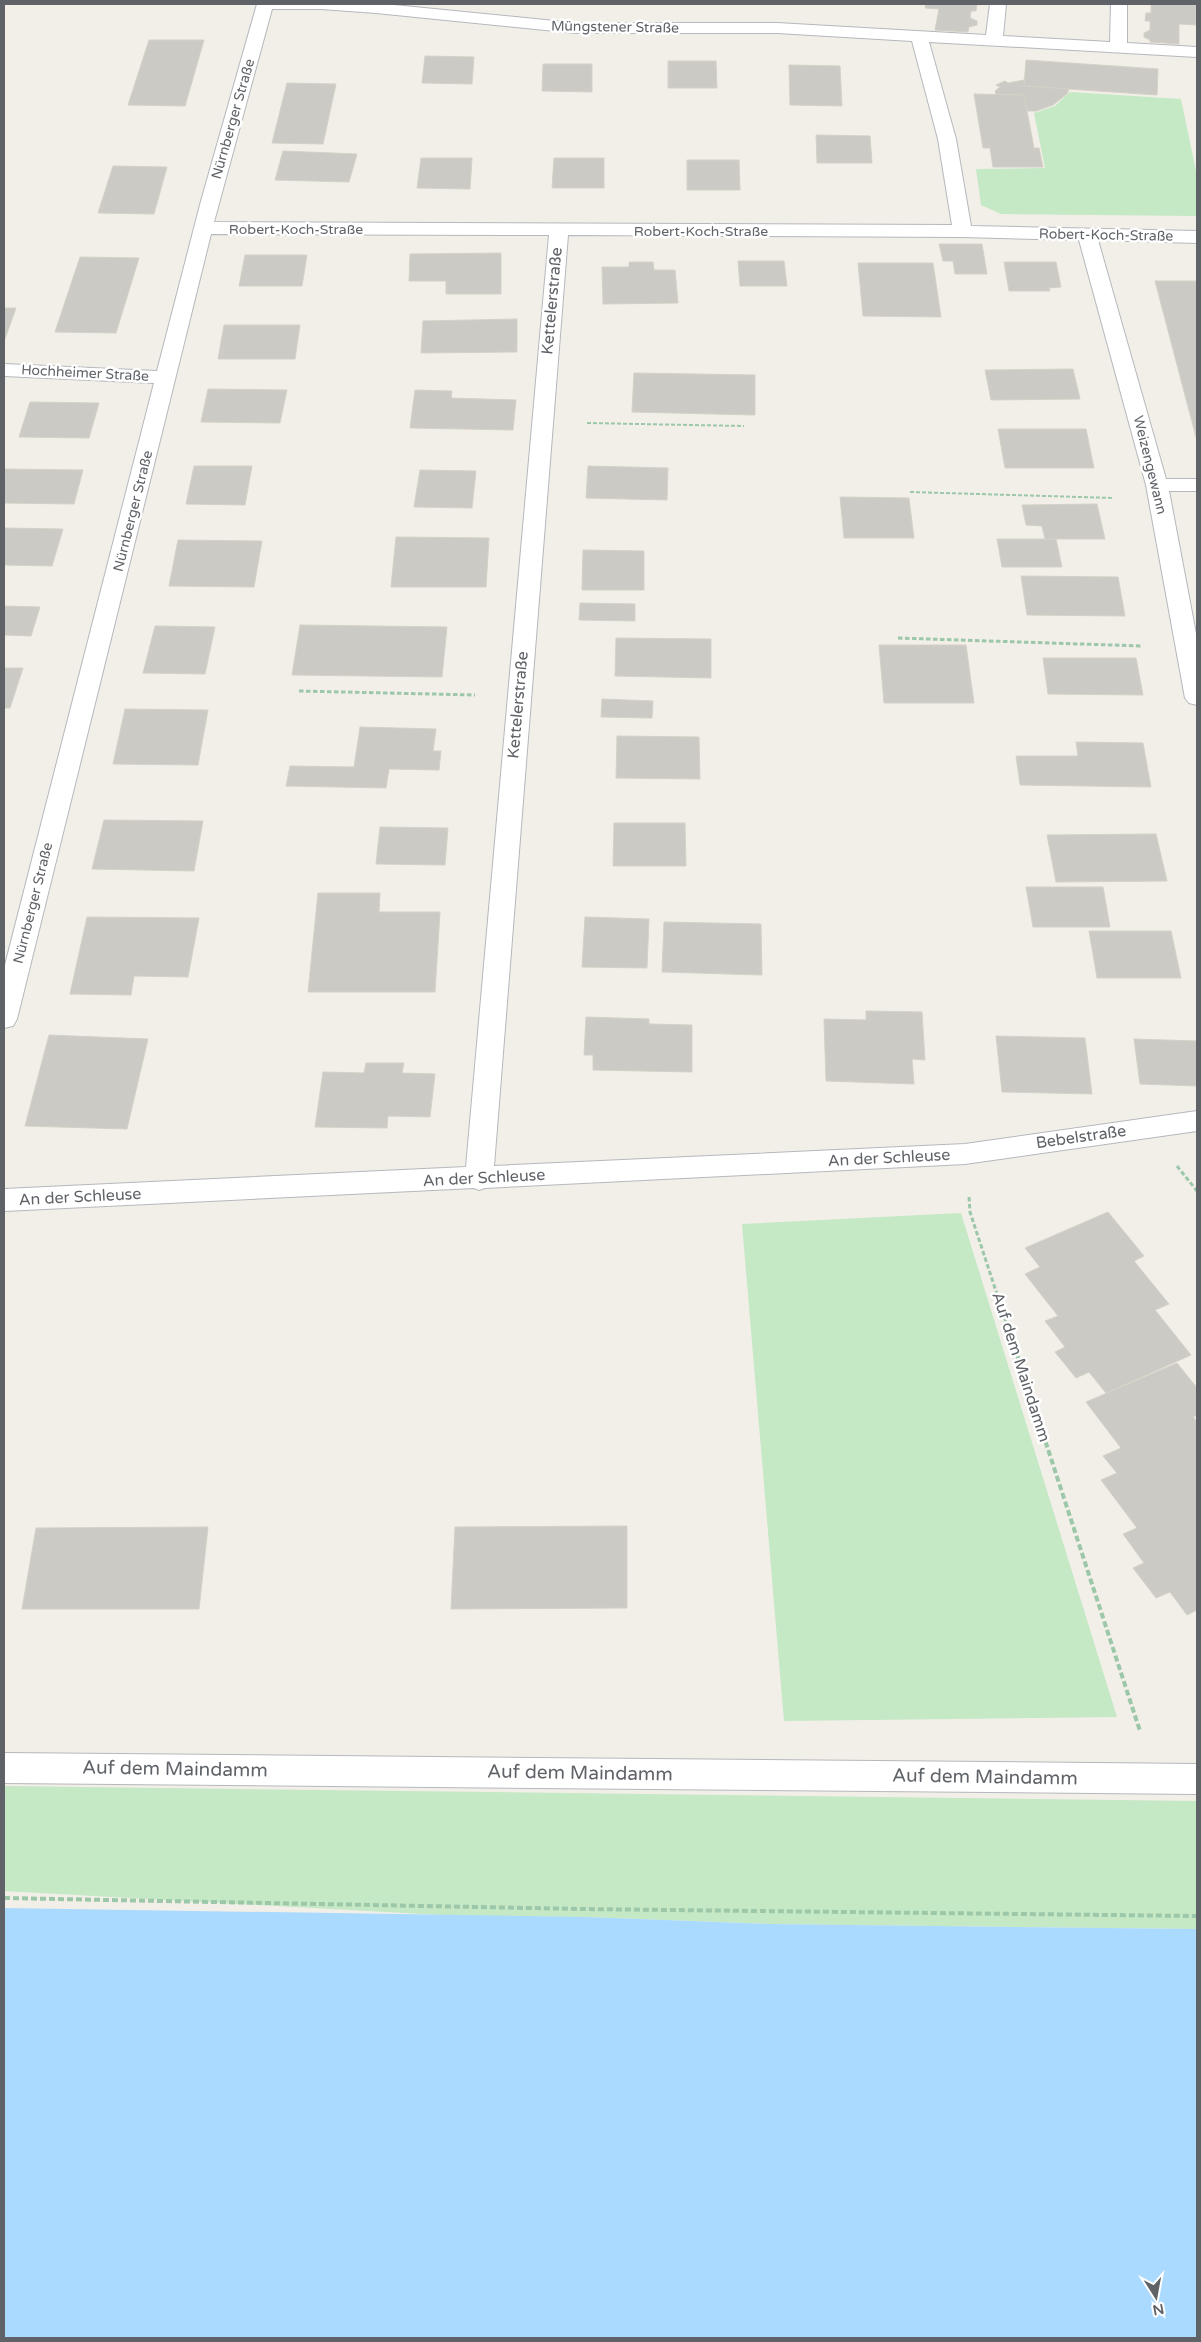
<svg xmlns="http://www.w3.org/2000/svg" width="1201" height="2342" font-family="'Varela Round',sans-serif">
<rect width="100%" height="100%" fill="#f1efe8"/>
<g fill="#c5e8c5">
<polygon points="1070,92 1181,99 1197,176 1197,216 1001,214 981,205 976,169 1045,168 1034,113 1055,106"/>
<polygon points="961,1213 1117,1717 784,1721 742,1224"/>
<polygon points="4,1786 1197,1801 1197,1929 770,1924 586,1917 458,1916 4,1891"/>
</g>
<polygon fill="#aadaff" points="4,1908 586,1917 770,1924 1197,1929 1197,2338 4,2338"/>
<g fill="#cccac5" stroke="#d6d1c6">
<polygon points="926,4 977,4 976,11 971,11 970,18 977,21 977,25 969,27 968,32 935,30 939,9 925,8"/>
<polygon points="1151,4 1196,4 1196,25 1179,24 1179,44 1150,42 1150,40 1144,37 1144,33 1150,30 1150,21 1145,21 1146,13 1151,13"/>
<polygon points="149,40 204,40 185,106 128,105"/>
<polygon points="425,56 474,57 472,84 422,83"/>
<polygon points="1026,60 1158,69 1157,95 1024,86"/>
<polygon points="668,61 716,61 717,88 668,88"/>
<polygon points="543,64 592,64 592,92 542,91"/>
<polygon points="789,65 840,66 842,106 790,105"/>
<polygon points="1024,80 1024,86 1069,89 1067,94 1053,105 1036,111 1027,111 1024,95 996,94 995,91 1000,87 996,85 1005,81 1008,83"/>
<polygon points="287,83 336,84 323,144 272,143"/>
<polygon points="974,94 1024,95 1034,148 1039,148 1043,167 993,167 990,148 983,148"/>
<polygon points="816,135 870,136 872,163 817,163"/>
<polygon points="283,151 357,154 349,182 275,180"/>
<polygon points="421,158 472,158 470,189 417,188"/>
<polygon points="554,158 604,158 604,188 552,188"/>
<polygon points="687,160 739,160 740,190 687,190"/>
<polygon points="113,166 167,167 154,214 98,213"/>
<polygon points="939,244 982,244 987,274 955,274 953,261 943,261"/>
<polygon points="501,253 501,294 446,294 446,281 409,281 410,254"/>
<polygon points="245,255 307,255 302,286 239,286"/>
<polygon points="80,257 139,258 116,333 55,332"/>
<polygon points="738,261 784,261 787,286 740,286"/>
<polygon points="629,262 653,262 654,270 675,270 678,303 603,304 602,267 629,267"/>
<polygon points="1004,262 1056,262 1061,287 1049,288 1050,291 1009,291"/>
<polygon points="858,263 933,263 941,317 863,316"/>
<polygon points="1155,281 1197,281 1197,441"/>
<polygon points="4,308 16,308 5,339 4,339"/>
<polygon points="517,319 517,352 421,353 423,321"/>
<polygon points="224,325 300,325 295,359 218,359"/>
<polygon points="1073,369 1080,399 991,400 985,370"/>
<polygon points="634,373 755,375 755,415 632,412"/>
<polygon points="208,389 287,390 280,423 201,422"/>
<polygon points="415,390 452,391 451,398 516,400 513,430 410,428"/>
<polygon points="30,402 99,403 89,438 19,437"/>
<polygon points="998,429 1086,429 1094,468 1005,468"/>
<polygon points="194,466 252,466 245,505 186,504"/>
<polygon points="588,466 668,468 667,500 586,498"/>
<polygon points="5,469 83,470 74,504 4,503"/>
<polygon points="420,470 476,471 472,508 414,507"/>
<polygon points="840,497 909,498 914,538 844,538"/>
<polygon points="1097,504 1105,539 1045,539 1042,526 1026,525 1022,505"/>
<polygon points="4,528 63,529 52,566 4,565"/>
<polygon points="396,537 489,538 486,587 391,587"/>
<polygon points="997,539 1056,539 1062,567 1002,567"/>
<polygon points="178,540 262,541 254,587 169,586"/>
<polygon points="583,550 644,551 644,590 582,590"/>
<polygon points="1021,576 1118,577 1125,616 1027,615"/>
<polygon points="580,603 635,604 635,621 579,620"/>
<polygon points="4,606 40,607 31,636 4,635"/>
<polygon points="300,625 447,627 442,677 292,675"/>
<polygon points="155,626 215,627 205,674 143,673"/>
<polygon points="616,638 711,639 711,678 615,676"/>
<polygon points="879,645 966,645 974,703 884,703"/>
<polygon points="1043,658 1136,658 1143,695 1048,694"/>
<polygon points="4,668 23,668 10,708 4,708"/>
<polygon points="602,699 653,701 652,718 601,717"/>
<polygon points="125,709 208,710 198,765 113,764"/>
<polygon points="360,727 436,729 433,751 441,751 439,770 389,769 386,788 286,786 290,766 354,767"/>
<polygon points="617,736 699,737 700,779 616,778"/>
<polygon points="1076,742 1143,743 1151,787 1020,785 1016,756 1078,756"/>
<polygon points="104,820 203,821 194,871 92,869"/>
<polygon points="614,823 685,823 686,866 613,866"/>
<polygon points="380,827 448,828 445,865 376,864"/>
<polygon points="1156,834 1167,881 1056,882 1047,835"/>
<polygon points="1026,887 1103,887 1110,927 1033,927"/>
<polygon points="318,893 380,893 379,912 440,912 435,992 308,992"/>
<polygon points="87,917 199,918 188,977 134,976 131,995 70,994"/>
<polygon points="585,917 649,919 647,968 582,967"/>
<polygon points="664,922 761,924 762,975 662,972"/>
<polygon points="1089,931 1171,931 1181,978 1097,978"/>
<polygon points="866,1011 922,1012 925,1060 912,1059 914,1084 826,1081 824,1019 866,1020"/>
<polygon points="586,1017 649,1019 649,1024 692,1025 692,1072 593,1070 593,1055 584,1055"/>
<polygon points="49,1035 148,1039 127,1129 25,1126"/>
<polygon points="996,1036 1085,1038 1092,1094 1002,1092"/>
<polygon points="1134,1039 1197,1041 1197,1086 1140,1084"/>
<polygon points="366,1063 404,1063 402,1073 435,1074 430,1117 388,1116 387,1128 315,1127 323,1072 364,1073"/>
<polygon points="1108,1212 1144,1256 1134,1261 1169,1304 1155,1310 1191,1355 1106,1393 1089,1372 1076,1378 1055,1352 1065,1347 1045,1321 1058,1316 1025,1274 1040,1267 1025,1248"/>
<polygon points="1177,1363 1197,1388 1197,1415 1193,1417 1197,1422 1197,1610 1187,1615 1170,1592 1156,1598 1133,1568 1144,1563 1123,1534 1137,1528 1101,1480 1117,1473 1103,1456 1121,1448 1086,1402"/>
<polygon points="627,1526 627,1608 451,1609 455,1527"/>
<polygon points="208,1527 199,1609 22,1609 36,1528"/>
</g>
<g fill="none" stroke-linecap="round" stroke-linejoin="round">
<defs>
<g id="street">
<path d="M257 4H384L575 23H777L986 35 990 4H1006L1003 36 1110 42 1111 4H1127V43L1197 47V57L929 42 956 139 971 226 1197 231V243L1098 240 1166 479H1197V491H1169L1197 639V705L1189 703 1185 698 1146 485 1079 240 962 237 568 235 494 1166 965 1144 1197 1111V1131L965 1164 485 1188 479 1190 474 1188 4 1211V1189L466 1167 549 235 211 234 17 1019 13 1026 4 1028V969L154 383 4 376V364L157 371 201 201ZM272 9H321L376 13 575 33H777L912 41 938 139 952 225 214 222Z"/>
<polygon points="4,1753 1197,1764 1197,1794 4,1783"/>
</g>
</defs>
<use href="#street" stroke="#b5b8bc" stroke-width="2"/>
<g stroke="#9cc7a9" stroke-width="2" stroke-dasharray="4 2" stroke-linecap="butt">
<polyline points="587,423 744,426"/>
<polyline points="910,492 1114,498"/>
</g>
<g stroke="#9cc7a9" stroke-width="3" stroke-dasharray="4.5 2.5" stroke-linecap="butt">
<polyline points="898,638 1142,646"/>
<polyline points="299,691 475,695"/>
<polyline points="1177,1166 1197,1191"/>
<polyline points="969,1197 970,1212 1012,1340"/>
</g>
<g stroke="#9cc7a9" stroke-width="4" stroke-dasharray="6 3" stroke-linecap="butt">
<polyline points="1012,1339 1140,1731"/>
<polyline points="4,1898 582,1909 1197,1916"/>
</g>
<use href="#street" fill="#fff" fill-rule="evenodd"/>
</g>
<g text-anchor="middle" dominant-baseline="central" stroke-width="5" stroke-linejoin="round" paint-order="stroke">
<g font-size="14" fill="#5f6368" stroke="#fff">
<text transform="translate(615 27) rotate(1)">Müngstener Straße</text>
<text transform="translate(233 119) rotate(-74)">Nürnberger Straße</text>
<text x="296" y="229">Robert-Koch-Straße</text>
<text x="701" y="231">Robert-Koch-Straße</text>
<text transform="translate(1106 235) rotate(1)">Robert-Koch-Straße</text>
<text transform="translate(85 373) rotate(3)">Hochheimer Straße</text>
<text transform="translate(1150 465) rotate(76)">Weizengewann</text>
<text transform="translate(133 511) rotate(-76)">Nürnberger Straße</text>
<text transform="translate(33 903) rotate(-76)">Nürnberger Straße</text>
</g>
<g font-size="16" fill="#5f6368" stroke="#fff">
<text transform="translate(552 301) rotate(-85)">Kettelerstraße</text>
<text transform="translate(518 705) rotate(-85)">Kettelerstraße</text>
<text transform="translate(1081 1137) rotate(-8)">Bebelstraße</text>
<text transform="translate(889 1158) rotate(-3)">An der Schleuse</text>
<text transform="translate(484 1178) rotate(-3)">An der Schleuse</text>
<text transform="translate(80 1197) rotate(-3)">An der Schleuse</text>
<text transform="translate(1021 1367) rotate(72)">Auf dem Maindamm</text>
</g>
<g font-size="19" fill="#5f6368" stroke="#fff">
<text transform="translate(175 1769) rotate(1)">Auf dem Maindamm</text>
<text transform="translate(580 1773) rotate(1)">Auf dem Maindamm</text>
<text transform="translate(985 1777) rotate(1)">Auf dem Maindamm</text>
</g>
</g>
<rect width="1201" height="2342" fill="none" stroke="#5f6368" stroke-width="10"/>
<g transform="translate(1156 2297) rotate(169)" stroke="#ffffff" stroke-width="4" paint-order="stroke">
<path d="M0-4L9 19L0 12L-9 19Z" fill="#5f6368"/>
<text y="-8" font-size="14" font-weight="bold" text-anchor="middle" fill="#5f6368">N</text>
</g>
</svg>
